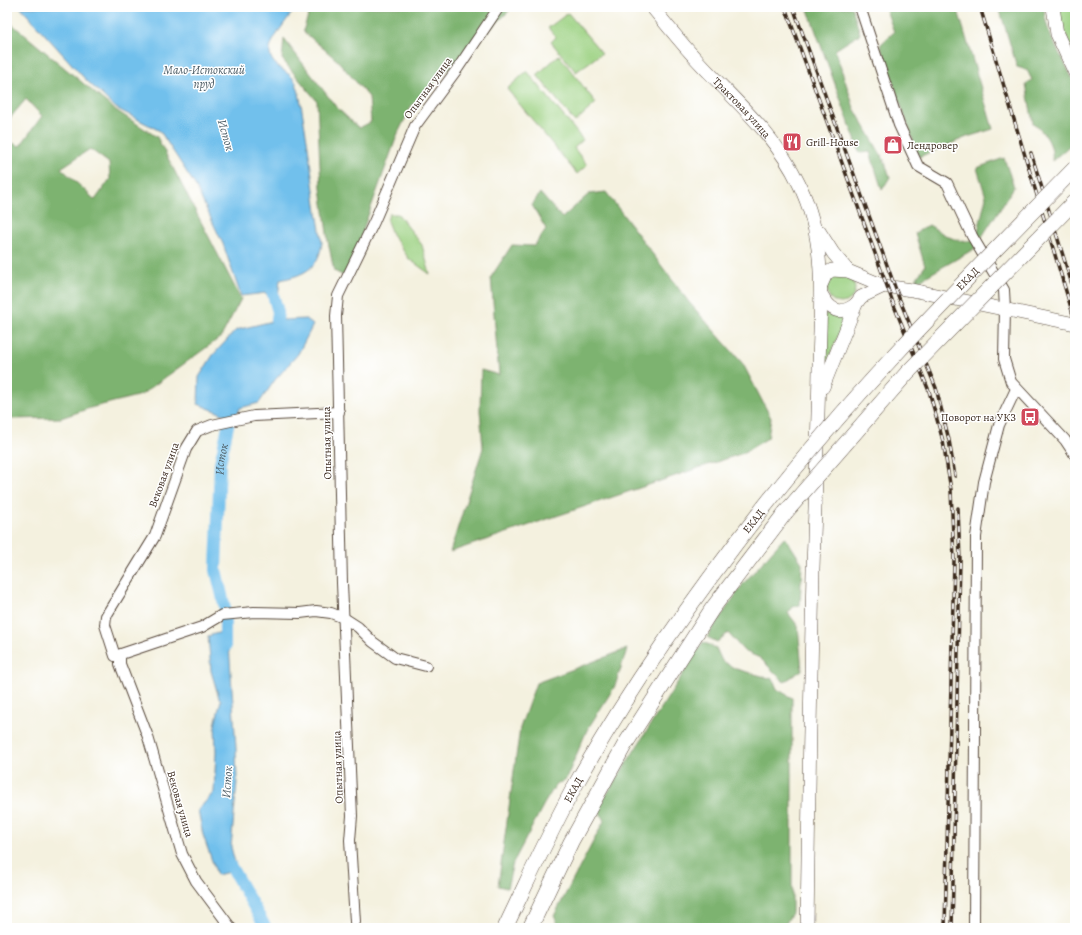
<svg xmlns="http://www.w3.org/2000/svg" width="1082" height="935" font-family="Alegreya,serif">
<rect width="100%" height="100%" fill="#fff"/>
<filter id="ink" filterUnits="userSpaceOnUse"><feTurbulence type="fractalNoise" baseFrequency=".025" numOctaves="2"/><feDisplacementMap in="SourceGraphic" scale="8" xChannelSelector="R" yChannelSelector="G"/><feConvolveMatrix kernelMatrix="1 2 1 2 8 2 1 2 1" color-interpolation-filters="sRGB"/></filter>
<filter id="wash" filterUnits="userSpaceOnUse"><feTurbulence type="fractalNoise" baseFrequency=".012" numOctaves="4" result="noise"/><feDisplacementMap in="SourceGraphic" scale="16" xChannelSelector="R" yChannelSelector="G"/><feGaussianBlur stdDeviation="0.9" result="paint"/><feColorMatrix in="noise" values="0 0 0 0 0 0 0 0 0 0 0 0 0 0 0 0 0 1.4 0 .05"/><feComposite in="paint" operator="in"/></filter>
<g filter="url(#wash)">
<rect width="100%" height="100%" fill="#f4f1df"/>
<g fill="#9cd182" stroke="#6c7e50">
<polygon points="1057,7 1075,7 1075,53 1057,18"/>
<polygon points="568,13 602,53 576,72 551,42 556,37 548,28"/>
<polygon points="559,55 596,103 575,122 537,75"/>
<polygon points="527,71 583,140 574,148 587,165 577,174 507,89"/>
<polygon points="389,214 398,214 422,245 430,274 409,259 392,234 387,221"/>
<circle cx="841" cy="289" r="14"/>
<polygon points="825,313 837,317 846,318 823,371"/>
</g>
<g fill="#7db370" stroke="#5c6e47" fill-rule="evenodd">
<polygon points="311,7 513,7 412,105 398,133 365,224 358,249 344,276 334,271 328,241 321,188 317,101 282,59 284,39 337,108 359,128 371,122 369,97 338,61 303,31"/>
<polygon points="807,7 852,7 860,34 835,50 854,108 884,160 890,177 882,190 870,152 860,153"/>
<polygon points="885,7 957,7 993,129 967,137 919,157 880,45 894,32"/>
<path d="M999 7H1044C1045 36 1064 57 1074 83 1078 93 1075 128 1075 141L1052 161C1054 144 1045 133 1033 123L1026 84 1032 80 1027 70 1017 67Z"/>
<path d="M7 20 114 109 157 137 241 299 221 337 141 395 90 408 61 418 7 419V141L20 146 42 116 26 99 10 118 7 130ZM90 149 109 163 110 179 95 200 61 168Z"/>
<path d="M1004 158 1014 187 974 249 913 284 925 266 915 233 929 225C945 235 956 244 976 240L986 197 977 168Z"/>
<polygon points="606,192 688,301 743,364 771,418 768,438 743,453 450,552 483,448 480,410 481,370 499,375 491,277 512,245 534,246 546,229 532,205 540,193 562,218 589,194"/>
<polygon points="785,537 802,563 800,605 793,607 788,613 798,626 802,670 784,682 760,658 744,651 728,633 717,642 707,637 743,584"/>
<polygon points="703,642 716,648 722,661 736,669 773,679 777,689 792,698 792,913 783,928 560,928 554,916 604,821 598,808"/>
<polygon points="627,649 615,686 587,730 566,779 555,786 544,804 513,863 507,888 498,886 520,728 536,683"/>
</g>
<g fill="#71c0ec" stroke="#567585">
<path d="M20 7H295C290 18 267 42 270 54 272 68 291 71 296 83 300 93 301 105 303 116 311 158 314 200 322 242 319 269 304 275 280 280L278 299H270L266 293 241 296 223 244 195 185 160 131 116 108 86 80Z"/>
<polygon points="278,312 281,312 283,320 306,319 313,325 298,354 275,380 259,403 240,408 238,413 230,417 198,404 199,377 213,355 236,330 273,321 275,313"/>
<polygon points="228,630 236,748 237,782 231,847 237,870 217,875 203,835 198,810 214,792 216,752 215,725 221,700 219,698 211,671 208,636"/>
</g>
<g fill="none" stroke-linecap="round" stroke-linejoin="round">
<g stroke="#71c0ec" stroke-width="12">
<polyline points="270,284 278,312 276,328"/>
<path id="s1" d="M225 647V608L216 570 220 463 231 412"/>
<polyline points="226,858 266,928"/>
</g>
</g>
</g>
<g filter="url(#ink)">
<g fill="none" stroke-linecap="round" stroke-linejoin="round">
<defs>
<g id="minor">
<polyline points="860,7 899,125 918,166 947,183 972,236 1004,290 1005,309 1004,359 1011,382 1065,440 1075,455"/>
<polyline points="339,412 254,416 212,425 197,431 186,449 155,536 106,616 105,625 115,656 202,627 222,615 254,612 300,613 316,611 331,613 344,618 358,627 373,642 395,658 426,666"/>
<polyline points="120,655 120,664 148,737 182,854 196,881 231,928"/>
<polyline points="355,922 350,840 352,816 342,583 336,316 338,296 374,222 415,126 458,68 499,7"/>
<polyline points="974,928 976,537 984,482 999,425 1016,389"/>
</g>
<g id="major">
<path id="s2" d="M652 7C667 25 681 43 697 60 733 99 776 135 799 184 828 243 820 304 819 368 818 435 815 502 813 569 810 689 809 808 807 928"/>
<polyline points="1053,7 1057,34 1075,73"/>
<polyline points="819,231 833,253 848,271"/>
<polyline points="821,285 826,274 832,270 848,271 884,286 912,290 1075,324"/>
<path d="M821 294C830 310 839 317 856 304"/>
<polyline points="823,387 856,304 861,297 884,286"/>
</g>
<g id="highway">
<path id="s3" d="M505 928C528 880 550 831 576 784 630 687 695 595 764 507"/>
<polyline points="530,928 571,842 624,746 712,609 785,513"/>
</g>
</defs>
<use href="#minor" stroke="#57483b" stroke-width="12"/>
<use href="#major" stroke="#57483b" stroke-width="14"/>
<use href="#highway" stroke="#57483b" stroke-width="16"/>
<use href="#minor" stroke="#fff" stroke-width="10"/>
<use href="#major" stroke="#fff" stroke-width="13"/>
<use href="#highway" stroke="#fff" stroke-width="15"/>
<defs>
<g id="rail">
<polyline points="785,7 895,308 929,391 943,441 951,490 954,560 945,928"/>
<polyline points="793,7 899,298 936,388 949,440 955,476"/>
<polyline points="980,7 1075,321"/>
<polyline points="1031,153 1075,294"/>
<polyline points="952,928 960,560 958,508"/>
</g>
</defs>
<use href="#rail" stroke="#3b2a1e" stroke-width="3.5"/>
<use href="#rail" stroke="#fff" stroke-width="2" stroke-dasharray="6" stroke-linecap="butt"/>
<defs>
<g id="highway-bridge">
<path id="s4" d="M764 507C859 386 968 278 1075 168"/>
<polyline points="785,513 907,373 1075,201"/>
</g>
</defs>
<use href="#highway-bridge" stroke="#57483b" stroke-width="16" stroke-linecap="butt"/>
<use href="#highway-bridge" stroke="#fff" stroke-width="15"/>
</g>
</g>
<defs>
<symbol id="restaurant-square" viewBox="-11 -11 22 22"><rect x="-9" y="-9" width="18" height="18" rx="4" fill="#d1495b" stroke="#fff"/><path d="M-5-6h1v4h1v-4h1v4h1v-4h1v5L-1.5 .5V6h-2V.5L-5-1ZM5-6V6H3V1.5H1.5Q1.5-4 5-6Z" fill="#fff"/></symbol>
<symbol id="shop-square" viewBox="-11 -11 22 22"><rect x="-9" y="-9" width="18" height="18" rx="4" fill="#d1495b" stroke="#fff"/><path d="M-5-2.5h2.3a2.7 3.5 0 0 1 5.4 0H5L5.5 6h-11ZM-1.5-2.5h3a1.5 2.3 0 0 0-3 0Z" fill="#fff"/></symbol>
<symbol id="bus-square" viewBox="-11 -11 22 22"><rect x="-9" y="-9" width="18" height="18" rx="4" fill="#d1495b" stroke="#fff"/><path d="M-5-6H5V4H4V6H2V4H-2V6H-4V4H-5ZM-3.5-4V0h7V-4ZM-3.5 1.2v1.5H-2V1.2ZM2 1.2v1.5H3.5V1.2Z" fill="#fff"/></symbol>
</defs>
<g fill-rule="evenodd">
<use href="#restaurant-square" x="781" y="131" width="22" height="22"/>
<use href="#shop-square" x="882" y="134" width="22" height="22"/>
<use href="#bus-square" x="1019" y="406" width="22" height="22"/>
</g>
<g text-anchor="middle" dominant-baseline="central" stroke-width="3" stroke-linejoin="round" paint-order="stroke">
<g font-size="11" fill="#3b2a1e" stroke="#fff">
<text transform="translate(428 88) rotate(-54)">Опытная улица</text>
<text stroke="none"><textPath href="#s2" startOffset="135">Трактовая улица</textPath></text>
<text stroke="none"><textPath href="#s4" startOffset="306">ЕКАД</textPath></text>
<text transform="translate(327 443) rotate(-91)">Опытная улица</text>
<text transform="translate(164 475) rotate(-70)">Вековая улица</text>
<text stroke="none"><textPath href="#s3" startOffset="478">ЕКАД</textPath></text>
<text transform="translate(338 767) rotate(-92)">Опытная улица</text>
<text stroke="none"><textPath href="#s3" startOffset="154">ЕКАД</textPath></text>
<text transform="translate(180 804) rotate(74)">Вековая улица</text>
</g>
<g font-size="11" fill="#3b2a1e" stroke="#fff" text-anchor="start">
<text x="806" y="142">Grill-House</text>
<text x="907" y="145">Лендровер</text>
<text x="1016" y="417" text-anchor="end">Поворот на УКЗ</text>
</g>
<g font-size="12" font-style="italic" fill="#4e5e66" stroke="#fff">
<text x="204" y="70">Мало-Истокский<tspan x="204" dy="14">пруд</tspan></text>
<text transform="translate(226 135) rotate(74)">Исток</text>
<text stroke="none"><textPath href="#s1" startOffset="189">Исток</textPath></text>
<text transform="translate(227 782) rotate(-86)">Исток</text>
</g>
</g>
<rect width="1082" height="935" fill="none" stroke="#fff" stroke-width="24"/>
</svg>
